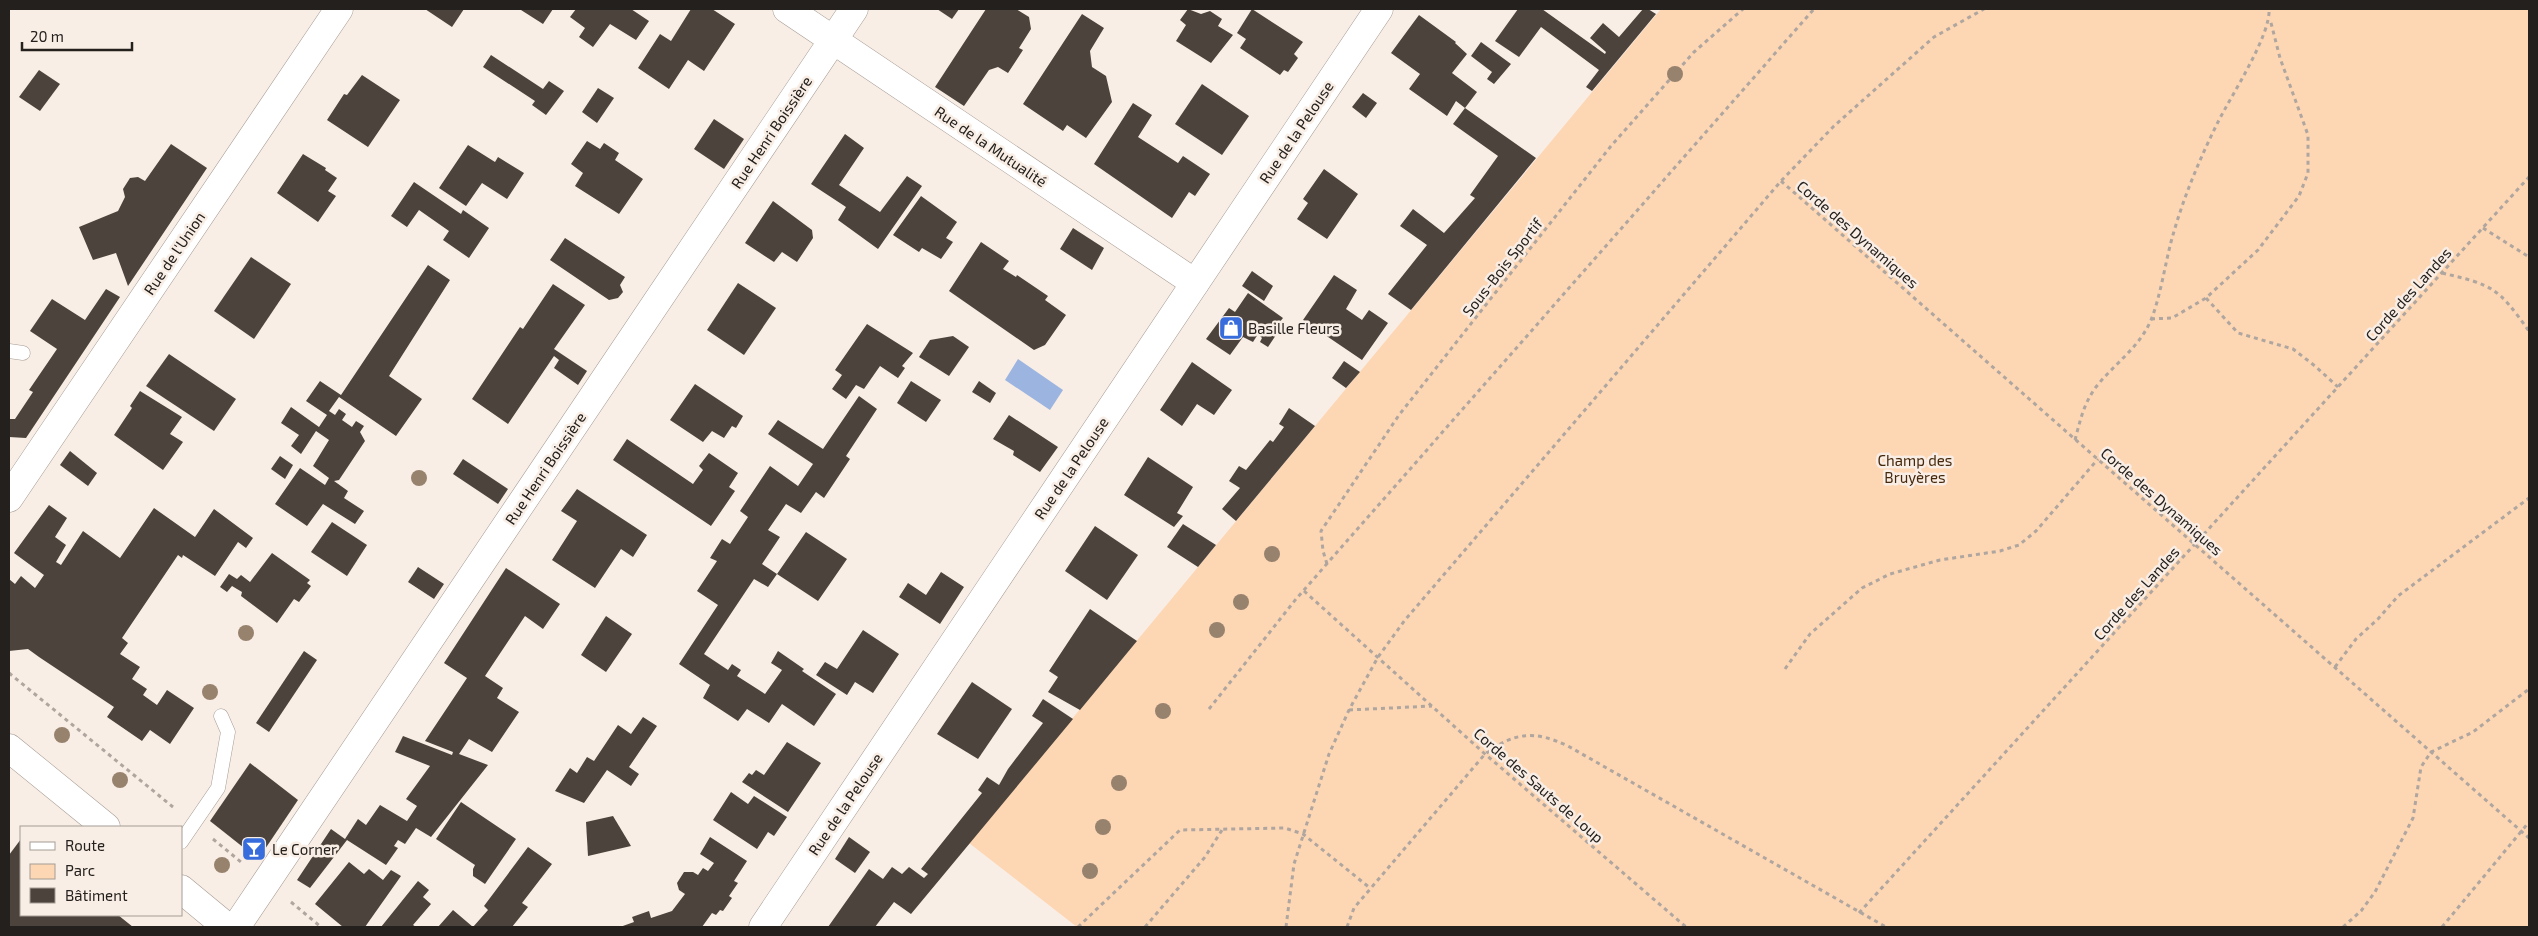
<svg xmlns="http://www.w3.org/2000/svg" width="2538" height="936" font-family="'Exo 2',sans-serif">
<rect width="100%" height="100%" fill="#f9eee5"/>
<polygon fill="#fdd6b4" points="1661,9 2529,9 2529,927 1077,927 969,843"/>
<polygon fill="#9cb4e0" points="1018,359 1063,390 1050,410 1005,380"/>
<g fill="#4c443c">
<polygon points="425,9 464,9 452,27"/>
<polygon points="522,9 553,9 543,24 521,10"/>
<polygon points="576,9 631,9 649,21 636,40 610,24 593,47 579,37 585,28 570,17"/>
<polygon points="691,9 712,9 735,24 704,71 688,60 669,89 638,68 660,34 671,41"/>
<polygon points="937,9 959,9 952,19"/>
<polygon points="986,9 1016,9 1029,17 1031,29 1019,48 1023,50 1008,73 998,67 989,70 964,106 935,87"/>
<polygon points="1188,9 1201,14 1210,11 1222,19 1218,26 1233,35 1211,63 1176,41 1186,25 1180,20"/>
<polygon points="1252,9 1303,42 1294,54 1298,58 1288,72 1284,70 1280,75 1240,48 1246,39 1237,33"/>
<polygon points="1518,9 1542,9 1605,54 1606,52 1590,38 1603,23 1619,37 1643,9 1648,9 1656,14 1592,91 1586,87 1599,70 1541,27 1519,57 1495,41"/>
<polygon points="1082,14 1104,28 1090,51 1092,67 1106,76 1112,102 1086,138 1067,125 1063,131 1023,104"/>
<polygon points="1419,15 1456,42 1455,43 1467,54 1452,73 1477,92 1465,108 1456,101 1447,116 1409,89 1420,74 1391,53"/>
<polygon points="1481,42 1511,64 1494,84 1487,79 1492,72 1471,56"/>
<polygon points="491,55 543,89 549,81 564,91 546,115 532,105 535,101 483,67"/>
<polygon points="39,70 60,84 40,111 19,97"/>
<polygon points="362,75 400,100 368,147 327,120 344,94 347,95"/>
<polygon points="1202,84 1249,116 1222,155 1175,124"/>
<polygon points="598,88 614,98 597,123 582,112"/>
<polygon points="1363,93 1377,103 1366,118 1352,107"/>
<polygon points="1133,103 1152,115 1138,137 1178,163 1183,156 1210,174 1195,196 1189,192 1172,218 1094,164"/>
<polygon points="1465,108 1536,158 1411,310 1388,294 1427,245 1400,226 1413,209 1444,233 1475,198 1470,195 1498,156 1453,124"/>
<polygon points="714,119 744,139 724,169 694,149"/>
<polygon points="845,134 864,148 839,185 880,212 907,176 922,186 878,249 838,220 846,207 811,184"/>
<polygon points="587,141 600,149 604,143 619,153 615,160 643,179 619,214 575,186 583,173 571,164"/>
<polygon points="171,144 207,168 128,286 116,253 93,260 79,227 118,211 125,197 123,189 130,178 138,177 145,181"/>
<polygon points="468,145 495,162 498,157 524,173 507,199 482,183 466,206 439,188"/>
<polygon points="303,154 326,168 325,170 337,178 328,191 336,196 318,222 277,193"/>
<polygon points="1324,169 1358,194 1327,239 1297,219 1308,203 1303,199"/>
<polygon points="414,182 461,214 463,210 489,228 469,258 443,240 449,231 419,210 407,227 391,216"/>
<polygon points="921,196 957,222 946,238 953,242 941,259 922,248 919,252 893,235"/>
<polygon points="773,201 812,230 813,238 797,262 782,252 774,262 745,243"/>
<polygon points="1073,228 1104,248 1092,270 1060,249"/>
<polygon points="565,238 625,277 620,285 623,292 618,298 609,300 550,260"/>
<polygon points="981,242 1009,261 1003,269 1016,277 1017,275 1048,296 1045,300 1066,315 1045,345 1034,350 949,291"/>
<polygon points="251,257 291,284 254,339 214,311"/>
<polygon points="428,265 450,280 389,376 422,399 396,436 339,397 329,411 335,415 339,409 346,414 342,420 352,427 356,421 364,426 360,432 365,441 339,480 334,481 348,491 344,498 364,511 355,524 323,504 307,526 275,504 300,468 325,485 329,478 313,466 329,440 316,431 301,454 291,446 299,435 281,423 291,407 319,427 327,415 306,401 320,381 341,395"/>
<polygon points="1252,271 1273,286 1264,301 1242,286"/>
<polygon points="1334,275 1357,290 1346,309 1362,320 1369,310 1388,323 1362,360 1303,320"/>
<polygon points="738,283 776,308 744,355 707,330"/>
<polygon points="553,284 585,305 554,349 587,371 578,385 554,368 559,360 554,356 508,424 472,399 520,327 523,329"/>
<polygon points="106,289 120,297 26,438 9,437 9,419 15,419 33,392 29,390 57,349 30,331 52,299 85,320"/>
<polygon points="1248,293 1283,318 1272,332 1276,335 1268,347 1260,342 1262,338 1258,334 1253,342 1243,337 1230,355 1206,339 1229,308 1235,312"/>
<polygon points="867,324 913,353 902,366 905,368 898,378 880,366 864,389 856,385 846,399 832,389 842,375 835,370"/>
<polygon points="953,336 969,347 949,376 919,357 930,340"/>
<polygon points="169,354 236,399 214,431 146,386"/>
<polygon points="1344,361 1360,372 1346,388 1332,378"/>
<polygon points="1192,362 1232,390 1214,415 1197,404 1182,426 1160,410"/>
<polygon points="911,381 941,400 926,422 897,403"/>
<polygon points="979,381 996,393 990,403 972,392"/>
<polygon points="695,384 743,416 736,428 732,426 724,438 712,431 703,442 670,420"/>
<polygon points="140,391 182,417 170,434 183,442 163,470 114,435 132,408 130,406"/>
<polygon points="859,396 877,409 846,456 850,459 824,498 816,492 801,513 786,504 768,530 780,537 762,564 777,574 806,532 847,559 818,601 777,574 768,587 754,579 704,654 728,670 732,664 741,670 737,676 765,694 782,670 771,663 778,651 804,669 802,671 836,694 814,726 782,704 769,723 747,709 738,721 703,698 710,685 679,664 718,605 697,591 717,561 710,558 722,539 730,544 748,517 740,511 770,466 798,486 813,464 768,434 778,420 823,449"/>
<polygon points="1289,408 1315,426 1236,521 1222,509 1240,488 1229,481 1239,466 1246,470 1270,440 1273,442 1284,427 1279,424"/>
<polygon points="1009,415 1058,447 1040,472 1013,455 1014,451 993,439"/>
<polygon points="627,439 693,484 703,470 699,466 709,453 738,473 729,487 735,491 711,526 613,460"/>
<polygon points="70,451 97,473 88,486 60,465"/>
<polygon points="280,456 293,465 285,479 271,469"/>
<polygon points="1148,457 1193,487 1177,513 1183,516 1174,527 1124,495"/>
<polygon points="463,459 508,489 498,504 453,474"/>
<polygon points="577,489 647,535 633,557 621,549 595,588 552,560 577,521 561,511"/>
<polygon points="49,505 67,518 55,537 66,545 56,562 61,565 83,531 120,558 154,508 195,537 214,509 253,538 246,548 238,542 215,576 183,555 182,558 178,555 122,638 128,643 120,654 140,667 132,679 147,689 143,695 157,705 167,690 194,708 170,744 150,730 142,741 107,717 114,707 39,657 28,649 9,651 9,579 15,584 21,576 35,588 44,575 14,553"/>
<polygon points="332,522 367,545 347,576 311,552"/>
<polygon points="1183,524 1216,545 1198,567 1167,547"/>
<polygon points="1095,526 1138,555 1107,600 1065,571"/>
<polygon points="272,553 310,580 307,583 311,586 299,602 294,599 277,623 241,596 242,592 232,586 227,592 220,587 229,574 237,579 241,575 250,582"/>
<polygon points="418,567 444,584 434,599 408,582"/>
<polygon points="506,568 560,604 543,629 525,616 485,676 503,688 497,698 519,712 492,752 469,739 459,754 488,765 431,837 416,828 405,844 398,840 394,846 398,848 386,865 347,840 310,888 297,880 331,829 345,839 358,819 366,825 380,805 407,821 417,806 406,799 430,766 395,752 403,736 452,755 453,752 425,741 467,678 444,663"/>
<polygon points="941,572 964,587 940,624 899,597 908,583 926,595"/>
<polygon points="1090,609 1137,641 1080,710 1048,692 1058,677 1049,671"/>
<polygon points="606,616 632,634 606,672 581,655"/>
<polygon points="863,630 899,654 873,693 855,682 847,695 816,675 825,662 837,669"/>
<polygon points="304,651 317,660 269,732 256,723"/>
<polygon points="972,682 1012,709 978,759 937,734"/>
<polygon points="1043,699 1073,719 911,914 894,902 875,927 828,927 869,869 883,879 892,867 902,874 909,867 924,878 928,874 921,869 982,793 978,790 987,777 999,785 1008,769 1043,723 1032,716"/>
<polygon points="643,717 657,726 629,767 639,774 631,786 607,770 584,803 555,791 570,768 577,773 587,757 594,761 618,725 631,734"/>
<polygon points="787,742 821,763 788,812 742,782 749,773 752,775 756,770 764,775"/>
<polygon points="250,763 298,800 263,852 253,855 210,821"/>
<polygon points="731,792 748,804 754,796 787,817 774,836 768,832 757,849 713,820"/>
<polygon points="461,802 516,839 485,884 473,876 473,869 475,865 436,839"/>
<polygon points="613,816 631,846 588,856 586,822"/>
<polygon points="710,837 747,861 734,881 738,883 729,896 732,898 723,911 720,910 716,915 712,913 702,927 620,927 634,922 632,917 649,911 651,918 672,911 685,894 679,890 677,883 684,872 693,872 698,875 703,868 708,871 714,863 700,854"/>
<polygon points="849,837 870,852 855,873 835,859"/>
<polygon points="21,839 21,915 118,915 133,927 9,927 9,855"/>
<polygon points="528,847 552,864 522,903 528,907 512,927 438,927 453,910 473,927 488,910 484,906"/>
<polygon points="349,862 364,874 369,869 383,880 391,870 401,876 365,927 343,927 315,904"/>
<polygon points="418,881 429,890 423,897 431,904 413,925 416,927 381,927"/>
</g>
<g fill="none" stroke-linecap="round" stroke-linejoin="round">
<defs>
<g id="lane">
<polyline points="9,351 23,353"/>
<polyline points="181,842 218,788 228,732 221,716"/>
</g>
<g id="street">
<polyline points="787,9 1195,283"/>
<polyline points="9,498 339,9"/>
<polyline points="236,927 854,9"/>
<polyline points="763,927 1379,9"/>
</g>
<g id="secondary">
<polyline points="9,748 106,827"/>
<polyline points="181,889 227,927"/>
</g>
</defs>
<use href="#lane" stroke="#a59b93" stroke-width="15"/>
<use href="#street" stroke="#a59b93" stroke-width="29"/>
<use href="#secondary" stroke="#a59b93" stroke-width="29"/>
<g stroke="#afa69f" stroke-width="3" stroke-dasharray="4 4" stroke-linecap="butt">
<polyline points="1781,181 2529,838"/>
<polyline points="2483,228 2529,257"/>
<path d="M2442 273C2494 285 2498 288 2529 331"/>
<polyline points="2206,298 2238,333 2293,349 2315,366 2338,387"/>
<polyline points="2151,319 2172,318 2206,298 2258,250 2299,196 2308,173 2308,135 2280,58 2270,19"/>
<path d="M2075 440C2080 421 2084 403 2096 387 2114 364 2139 348 2151 320 2160 298 2165 265 2171 242 2182 201 2199 160 2218 122 2231 96 2271 35 2269 9"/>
<polyline points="1327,564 1323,551 1321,531 1399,415 1611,146 1694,52 1743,9"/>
<polyline points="1304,591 1485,754 1686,927"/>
<polyline points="2335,667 2356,639 2378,619 2398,596 2529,498"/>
<polyline points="1785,669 1810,634 1862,588 1890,574 1940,560 2000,551 2019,545 2036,531 2098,459"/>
<polyline points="9,673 173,807"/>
<polyline points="1209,709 1296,599 1814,9"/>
<polyline points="1349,710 1432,706"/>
<polyline points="213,839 241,862"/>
<polyline points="291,902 321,927"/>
<polyline points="1859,913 2529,177"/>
<polyline points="1078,927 1180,830 1285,828 1303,834 1370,888"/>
<polyline points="1145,927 1205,857 1222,830"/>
<polyline points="1286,927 1294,864 1329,754 1349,710 1378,657 1405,620 1781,181 1834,126 1934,37 1984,9"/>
<path d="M1347 927 1354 908 1485 754C1515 732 1534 730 1568 746L1886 927"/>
<polyline points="2343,927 2361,911 2375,892 2413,818 2421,767 2431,752 2473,732 2529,689"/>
<polyline points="2442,927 2529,822"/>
</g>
<use href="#lane" stroke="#fff" stroke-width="14"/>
<use href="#street" stroke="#fff" stroke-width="28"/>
<use href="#secondary" stroke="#fff" stroke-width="28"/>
</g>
<g fill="#97826e">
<circle cx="1675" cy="74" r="8"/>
<circle cx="419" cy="478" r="8"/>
<circle cx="1272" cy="554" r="8"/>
<circle cx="1241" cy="602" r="8"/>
<circle cx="1217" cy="630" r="8"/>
<circle cx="246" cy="633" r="8"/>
<circle cx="210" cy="692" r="8"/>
<circle cx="1163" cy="711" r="8"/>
<circle cx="62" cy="735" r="8"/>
<circle cx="120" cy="780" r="8"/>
<circle cx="1119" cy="783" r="8"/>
<circle cx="1103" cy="827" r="8"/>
<circle cx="222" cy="865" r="8"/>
<circle cx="1090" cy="871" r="8"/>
</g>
<defs>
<symbol id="shop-square" viewBox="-11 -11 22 22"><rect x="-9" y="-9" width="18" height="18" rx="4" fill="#366cdb" stroke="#f9eee5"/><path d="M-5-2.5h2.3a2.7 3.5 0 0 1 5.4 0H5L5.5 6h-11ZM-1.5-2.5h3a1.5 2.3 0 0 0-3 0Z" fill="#fff"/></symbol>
<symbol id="bar-square" viewBox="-11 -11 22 22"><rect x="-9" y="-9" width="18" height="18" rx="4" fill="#366cdb" stroke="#f9eee5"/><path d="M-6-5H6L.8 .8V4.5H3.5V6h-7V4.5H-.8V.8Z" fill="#fff"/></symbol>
</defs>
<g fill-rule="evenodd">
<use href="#shop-square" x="1217" y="314" width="28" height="28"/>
<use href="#bar-square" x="240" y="835" width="28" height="28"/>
</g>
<g text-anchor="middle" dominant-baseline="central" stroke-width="5" stroke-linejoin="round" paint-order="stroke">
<g font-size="15" fill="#24201d" stroke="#f9eee5">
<text transform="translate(771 132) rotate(-56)">Rue Henri Boissière</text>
<text transform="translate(1296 132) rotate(-56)">Rue de la Pelouse</text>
<text transform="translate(991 146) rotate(34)">Rue de la Mutualité</text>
<text transform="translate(1858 234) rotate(41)">Corde des Dynamiques</text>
<text transform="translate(174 253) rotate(-56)">Rue de l'Union</text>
<text transform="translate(1502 267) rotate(-52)">Sous-Bois Sportif</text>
<text transform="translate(2408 294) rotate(-48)">Corde des Landes</text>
<text transform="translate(545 468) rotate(-56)">Rue Henri Boissière</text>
<text transform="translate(1071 468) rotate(-56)">Rue de la Pelouse</text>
<text transform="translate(2162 501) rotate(41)">Corde des Dynamiques</text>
<text transform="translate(2136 593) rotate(-48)">Corde des Landes</text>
<text transform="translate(1539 785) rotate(41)">Corde des Sauts de Loup</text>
<text transform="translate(845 804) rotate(-56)">Rue de la Pelouse</text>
</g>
<g font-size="15" fill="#24201d" stroke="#f9eee5" text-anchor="start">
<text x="1248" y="328">Basille Fleurs</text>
<text x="272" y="849">Le Corner</text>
</g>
<g font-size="15" fill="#46290d" stroke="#f9eee5">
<text x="1915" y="460">Champ des<tspan x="1915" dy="17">Bruyères</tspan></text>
</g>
</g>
<rect width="2538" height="936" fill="none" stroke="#24201d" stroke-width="20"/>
<rect x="20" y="826" width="162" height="90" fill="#f9eee5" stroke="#a49c95"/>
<rect x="30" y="842" width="25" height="8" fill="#ffffff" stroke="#a49c95"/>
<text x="65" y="851" font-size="15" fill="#24201d">Route</text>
<rect x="30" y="864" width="25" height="15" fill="#fdd6b4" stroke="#a49c95"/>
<text x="65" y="876" font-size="15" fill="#24201d">Parc</text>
<rect x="30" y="888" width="25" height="15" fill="#4c443c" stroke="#a49c95"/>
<text x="65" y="901" font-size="15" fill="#24201d">Bâtiment</text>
<path d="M22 42v8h110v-8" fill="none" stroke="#24201d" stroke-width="2.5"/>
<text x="30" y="42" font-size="15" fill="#24201d" stroke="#f9eee5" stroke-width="4" paint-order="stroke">20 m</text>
</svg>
